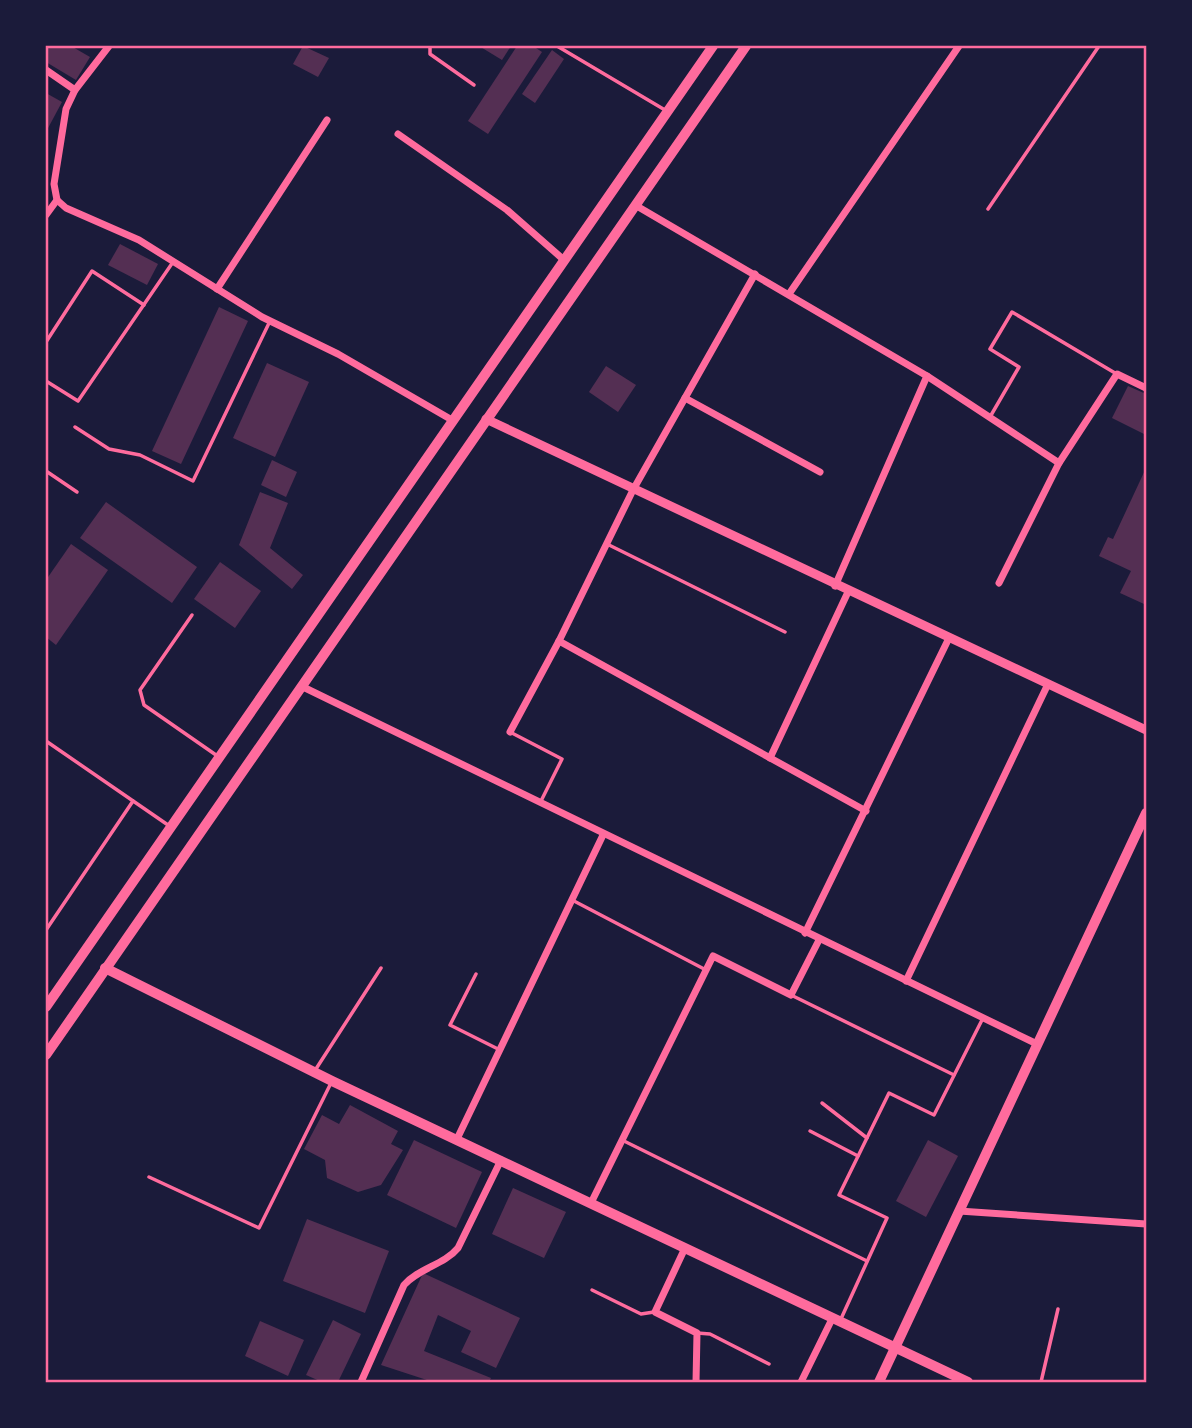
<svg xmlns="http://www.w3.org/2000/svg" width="1192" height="1428" font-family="Jost,sans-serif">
<rect width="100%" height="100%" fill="#1b1b3a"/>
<g fill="#542f53">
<polygon points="46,46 71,46 90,57 76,80 46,62"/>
<polygon points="303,46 329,58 318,77 293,64"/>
<polygon points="479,46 511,46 502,60"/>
<polygon points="517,46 533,46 542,52 488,134 468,121"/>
<polygon points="552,50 564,59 535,103 522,94"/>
<polygon points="46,93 62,102 47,130 46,129"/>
<polygon points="120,244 158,264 147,285 108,265"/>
<polygon points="219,307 248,321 181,464 152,451"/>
<polygon points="267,363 309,382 275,457 233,438"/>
<polygon points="606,366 636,385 618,412 589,392"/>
<polygon points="1128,386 1146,394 1146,435 1112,418"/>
<polygon points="272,460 297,472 286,497 261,485"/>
<polygon points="1146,468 1146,598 1144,604 1120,593 1131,571 1099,556 1108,537 1113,539"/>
<polygon points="260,492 288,503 270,548 303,575 292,589 239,545"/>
<polygon points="106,502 197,567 172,603 80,538"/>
<polygon points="71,544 108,570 56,645 46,637 46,580"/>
<polygon points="220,562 261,591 235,628 194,599"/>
<polygon points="350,1105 398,1131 391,1144 403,1150 381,1185 358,1192 327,1178 325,1160 304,1149 322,1115 339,1124"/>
<polygon points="414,1140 482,1172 456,1228 387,1195"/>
<polygon points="928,1140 958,1156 926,1217 896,1201"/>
<polygon points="513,1188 566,1212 544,1258 492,1234"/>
<polygon points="307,1219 389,1251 365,1313 283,1281"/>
<polygon points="423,1273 520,1318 496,1368 461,1352 471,1331 438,1315 424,1351 491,1378 489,1382 433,1382 381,1365"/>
<polygon points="333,1320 361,1334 338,1382 322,1382 306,1375"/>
<polygon points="260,1321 304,1340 288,1376 245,1356"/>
</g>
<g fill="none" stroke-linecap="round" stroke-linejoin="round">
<g stroke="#ff6b9d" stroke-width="3.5">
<polyline points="430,46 430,54 474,85"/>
<polyline points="557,46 665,110"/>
<polyline points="988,209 1099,46"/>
<polyline points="46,342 92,271 144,305"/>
<polyline points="46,381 78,401 173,262"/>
<polyline points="990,417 1019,367 990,349 1012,312 1115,373"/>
<polyline points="75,427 109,449 140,455 193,481 270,321"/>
<polyline points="46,471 77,492"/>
<polyline points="607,544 785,632"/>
<polyline points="192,615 140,690 144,705 216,755"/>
<polyline points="510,732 562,759 541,801"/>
<polyline points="46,741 168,825"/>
<polyline points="574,901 706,970"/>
<polyline points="46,930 133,801"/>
<polyline points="476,974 450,1025 500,1050"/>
<polyline points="791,995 954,1075"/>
<polyline points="314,1072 381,968"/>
<polyline points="822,1103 867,1138"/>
<polyline points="810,1131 858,1156"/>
<polyline points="624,1141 867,1261"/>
<polyline points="149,1177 259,1228 332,1081"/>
<polyline points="592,1290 641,1314 654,1312"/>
<polyline points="840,1321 887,1218 839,1195 889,1093 934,1115 983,1018"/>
<polyline points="697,1333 710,1334 769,1364"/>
<polyline points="1041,1382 1058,1309"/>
</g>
<g stroke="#ff6b9d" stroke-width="7">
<polyline points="109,46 75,90 66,109 54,184 57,200 66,208 139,240 262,317 338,354 452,420"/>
<polyline points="46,70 75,90"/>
<polyline points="398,134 507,210 564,260"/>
<polyline points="635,205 927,376 1059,463"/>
<polyline points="46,215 57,200"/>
<polyline points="217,289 327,120"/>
<polyline points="789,294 959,46"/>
<polyline points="685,398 820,472"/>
<polyline points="999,583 1059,463 1117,374 1146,388"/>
<polyline points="835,586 927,376"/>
<polyline points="559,641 866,811"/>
<polyline points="301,686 1037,1044"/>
<polyline points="510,732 559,641 633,490 755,274"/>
<polyline points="770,758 848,592"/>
<polyline points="805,933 949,638"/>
<polyline points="906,981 1048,684"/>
<polyline points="457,1139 603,835"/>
<polyline points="591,1203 713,956 791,995 819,940"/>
<polyline points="959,1211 1146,1224"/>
<polyline points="685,1248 655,1312 697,1333 696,1382"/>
<path d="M361 1382 404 1285C419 1268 444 1265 458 1248L501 1160"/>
<polyline points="801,1382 832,1319"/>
</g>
<polyline stroke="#ff6b9d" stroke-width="9" points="486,419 1146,730"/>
<g stroke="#ff6b9d" stroke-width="10">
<polyline points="105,968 332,1081 968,1382"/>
<polyline points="879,1382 1146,813"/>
</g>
<g stroke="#ff6b9d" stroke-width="10">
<polyline points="46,1007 713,46"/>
<polyline points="46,1055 746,46"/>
</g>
</g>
<rect width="1192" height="1428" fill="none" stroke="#1b1b3a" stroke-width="94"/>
<rect x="47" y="47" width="1098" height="1334" fill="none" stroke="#ff6b9d" stroke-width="2.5"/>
</svg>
